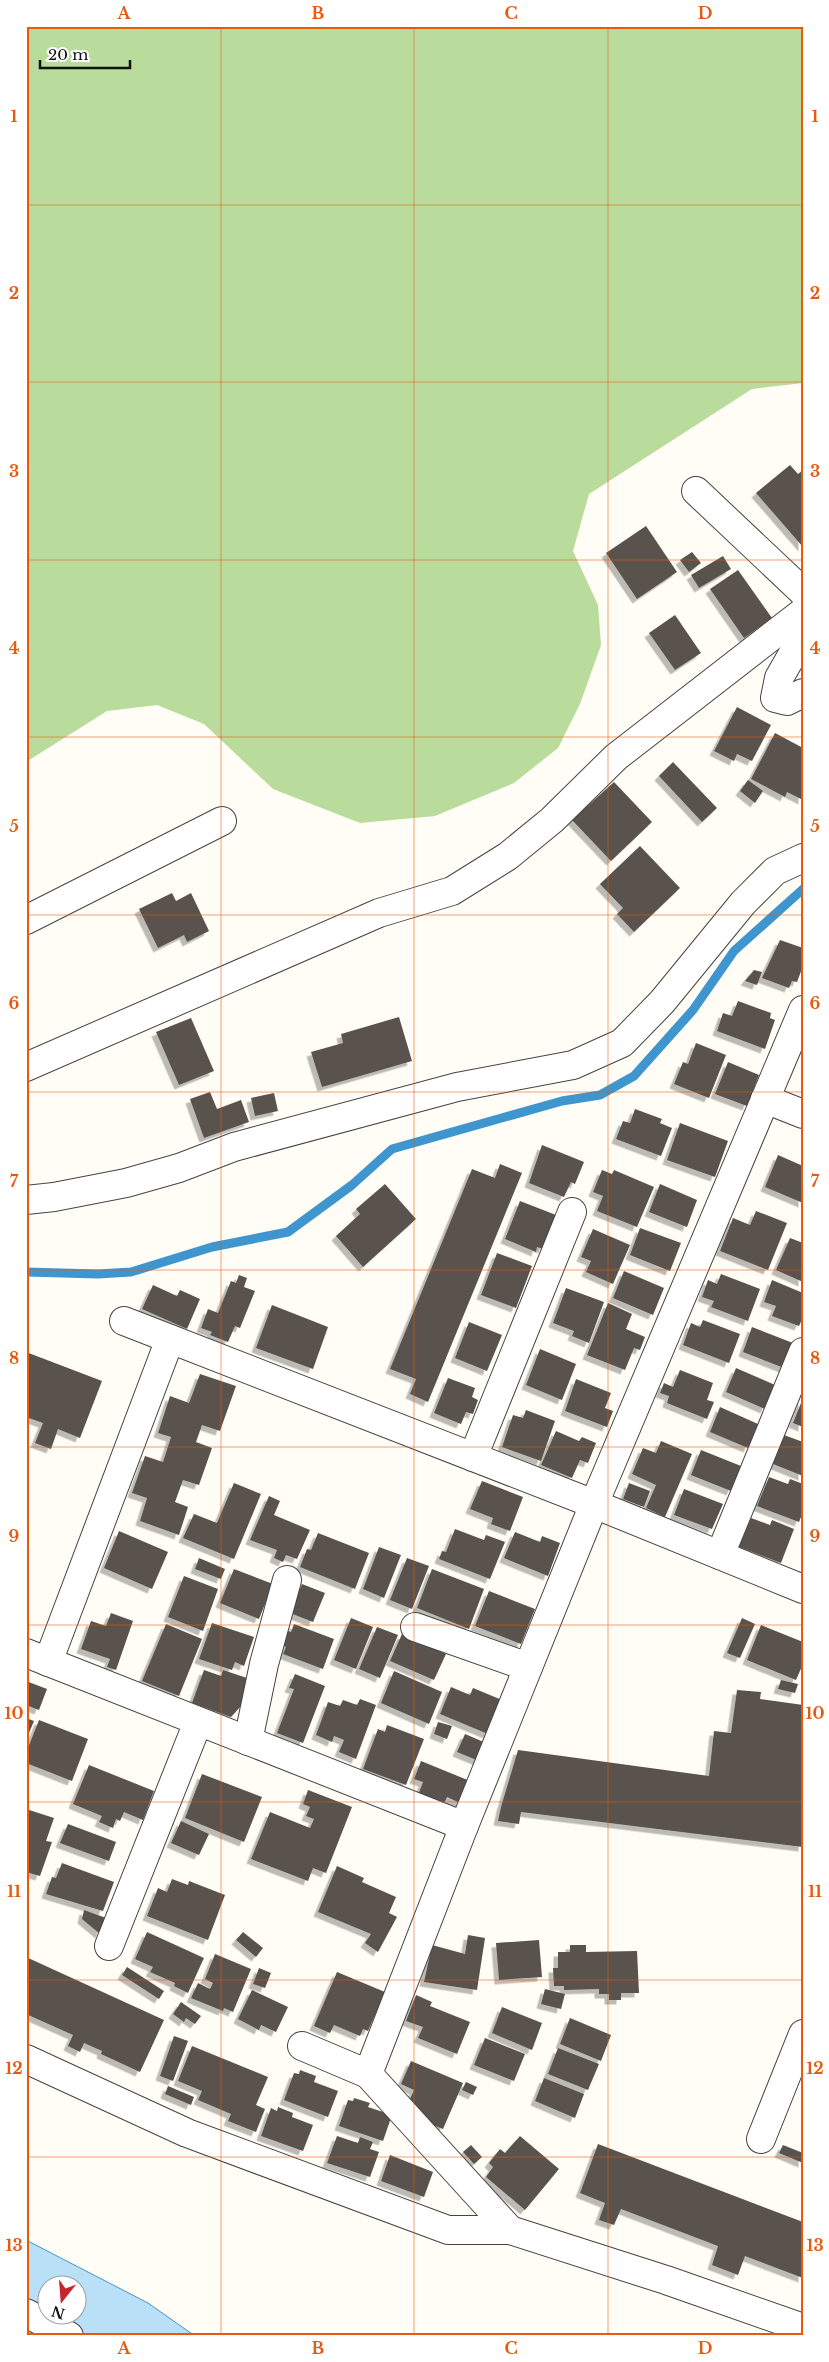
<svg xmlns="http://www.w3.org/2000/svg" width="829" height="2362" font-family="'Libre Baskerville',serif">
<defs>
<filter id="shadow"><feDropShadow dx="-4.5" dy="4.5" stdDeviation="0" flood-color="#0004"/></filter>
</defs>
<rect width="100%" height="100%" fill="#fffdf5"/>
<polygon fill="#b9dc9c" points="26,26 803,26 803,383 752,389 589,494 573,551 598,605 601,645 580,704 558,748 514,783 435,816 360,823 273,789 204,724 157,705 107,711 26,762"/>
<path fill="#b9e0f7" stroke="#3f96cf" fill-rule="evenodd" d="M26 2240 148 2303 195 2336H26ZM48 2284H78V2314H48Z"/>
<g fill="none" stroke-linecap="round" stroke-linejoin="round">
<polyline stroke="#3f96cf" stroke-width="9" points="26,1272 98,1274 131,1272 212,1247 288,1232 352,1185 392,1149 562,1101 600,1095 634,1076 693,1010 734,951 803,889"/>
</g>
<g fill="#5a524d" filter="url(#shadow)">
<polygon points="790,465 798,474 803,470 803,547 756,493"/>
<polygon points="646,526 677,572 637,599 606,553"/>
<polygon points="692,552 701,563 689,572 680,560"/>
<polygon points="723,556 731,569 699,588 691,575"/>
<polygon points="738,570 772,618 744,638 710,589"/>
<polygon points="675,615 701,653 675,670 649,633"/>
<polygon points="737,707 771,725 752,761 737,754 734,761 714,751"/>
<polygon points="775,733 803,748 803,800 787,792 785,797 751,779"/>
<polygon points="673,762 717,808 702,822 659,776"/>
<polygon points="748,780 763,791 755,803 740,791"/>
<polygon points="614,782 652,822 611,861 572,820"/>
<polygon points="640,846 680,888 634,932 617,914 623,908 600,884"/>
<polygon points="172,893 176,901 191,893 209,931 187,942 184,935 158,948 139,909"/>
<polygon points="780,940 803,948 803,966 797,982 792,981 789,988 762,978"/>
<polygon points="754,970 762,972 757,985 745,981"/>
<polygon points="738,1001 771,1013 770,1018 775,1020 765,1049 717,1031 723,1013 732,1016"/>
<polygon points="399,1017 412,1061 322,1087 311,1052 343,1043 341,1034"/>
<polygon points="191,1018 214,1071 179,1085 156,1032"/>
<polygon points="696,1043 726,1055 709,1098 674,1084 683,1062 688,1064"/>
<polygon points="728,1062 759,1075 747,1106 715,1094"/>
<polygon points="210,1092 217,1109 241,1100 249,1122 204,1138 190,1099"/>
<polygon points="274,1093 278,1111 255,1116 251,1098"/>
<polygon points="635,1109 662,1119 660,1123 672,1128 661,1156 616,1139 623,1121 630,1123"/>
<polygon points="680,1123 728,1141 715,1177 667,1160"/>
<polygon points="542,1145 584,1162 575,1184 571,1182 564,1197 529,1183"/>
<polygon points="778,1155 803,1166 803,1203 765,1187"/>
<polygon points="500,1164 522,1173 428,1402 410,1394 416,1379 390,1369 472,1169 495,1178"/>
<polygon points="602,1170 612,1174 614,1170 654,1187 637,1227 597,1211 603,1196 593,1192"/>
<polygon points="385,1184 416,1219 363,1267 336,1236 360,1214 356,1209"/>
<polygon points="660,1184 697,1200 687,1227 649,1212"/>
<polygon points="520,1201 556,1215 543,1249 537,1247 536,1252 505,1239"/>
<polygon points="756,1211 787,1223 768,1270 720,1251 733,1218 750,1225"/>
<polygon points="640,1228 681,1243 670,1271 630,1255"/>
<polygon points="593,1229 630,1245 613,1284 586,1272 591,1261 581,1257"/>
<polygon points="790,1238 803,1243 803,1282 776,1270"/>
<polygon points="497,1253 532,1266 516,1308 481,1295"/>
<polygon points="624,1271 664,1288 653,1315 613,1298"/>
<polygon points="721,1274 760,1289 748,1321 711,1307 714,1301 702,1297 708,1280 717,1284"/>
<polygon points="239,1275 247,1278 244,1287 255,1291 240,1328 235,1326 228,1342 210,1335 212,1332 201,1328 208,1309 218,1313 231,1281 236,1283"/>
<polygon points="772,1280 803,1293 803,1317 799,1326 772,1316 776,1306 764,1302"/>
<polygon points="153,1285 177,1296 180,1290 200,1299 187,1329 142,1309"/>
<polygon points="566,1288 604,1302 589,1343 572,1336 574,1331 553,1323"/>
<polygon points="608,1303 632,1314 626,1329 645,1337 640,1350 634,1348 625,1370 587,1355"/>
<polygon points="272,1305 328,1327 313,1369 256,1348"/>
<polygon points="703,1320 740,1334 729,1363 683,1345 691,1323 700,1327"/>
<polygon points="469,1322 502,1335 487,1371 455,1358"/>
<polygon points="752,1327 793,1343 784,1368 743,1352"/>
<polygon points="540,1349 576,1364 562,1400 526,1385"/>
<polygon points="26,1352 102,1381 80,1438 58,1429 51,1449 35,1443 43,1423 26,1417"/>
<polygon points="736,1368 775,1385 765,1409 726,1392"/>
<polygon points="680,1370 713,1383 707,1400 714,1402 707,1419 667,1403 669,1396 660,1393 664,1383 673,1387"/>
<polygon points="200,1374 236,1386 220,1431 202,1425 196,1442 212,1448 199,1485 183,1480 175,1502 188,1507 179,1535 140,1521 147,1498 132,1493 145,1456 163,1462 171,1437 158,1433 170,1396 189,1403"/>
<polygon points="448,1378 475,1388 472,1397 478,1400 473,1414 466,1412 461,1424 434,1413"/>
<polygon points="576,1379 611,1393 605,1408 613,1411 607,1427 565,1411"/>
<polygon points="803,1398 803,1427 793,1423"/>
<polygon points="720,1407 758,1424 748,1448 710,1432"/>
<polygon points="526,1410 555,1421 541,1461 502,1447 513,1415 523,1418"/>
<polygon points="556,1431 579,1441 582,1437 596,1443 588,1463 580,1460 572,1478 541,1465"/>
<polygon points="784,1435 803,1442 803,1476 773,1464"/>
<polygon points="661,1441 692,1454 665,1517 646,1508 656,1485 632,1474 643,1448 656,1453"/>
<polygon points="701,1450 741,1466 731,1491 691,1475"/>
<polygon points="769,1477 788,1484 790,1479 803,1484 803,1512 799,1522 757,1506"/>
<polygon points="482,1481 523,1497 510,1531 491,1524 493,1518 470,1509"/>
<polygon points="234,1483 261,1494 234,1559 183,1538 194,1514 217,1523"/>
<polygon points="629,1483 650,1491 644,1507 623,1499"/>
<polygon points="684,1489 723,1504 712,1529 674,1515"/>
<polygon points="269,1496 280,1501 274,1515 310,1530 297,1559 286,1555 283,1562 274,1558 277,1550 250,1540"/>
<polygon points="751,1518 770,1525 772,1520 794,1529 781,1563 739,1547"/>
<polygon points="455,1529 484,1540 486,1535 505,1542 490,1579 439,1559 442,1551 446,1552"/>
<polygon points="119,1531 168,1552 152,1589 104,1568"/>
<polygon points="515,1532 540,1542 542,1536 560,1543 548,1576 504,1558"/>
<polygon points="318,1533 369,1553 355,1589 300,1567 307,1549 311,1550"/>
<polygon points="379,1547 401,1555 384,1598 363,1589"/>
<polygon points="199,1558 225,1569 221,1579 195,1569"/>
<polygon points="407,1558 429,1566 412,1609 390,1600"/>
<polygon points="234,1569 273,1584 259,1619 220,1603"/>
<polygon points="432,1569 484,1589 469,1629 417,1608"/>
<polygon points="184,1576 218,1589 203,1631 168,1617"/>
<polygon points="302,1584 325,1593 313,1622 290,1613"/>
<polygon points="489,1591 535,1609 521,1644 475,1626"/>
<polygon points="111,1613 133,1621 116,1670 107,1667 110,1659 81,1649 91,1621 106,1626"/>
<polygon points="351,1618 373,1627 356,1669 334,1660"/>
<polygon points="742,1618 755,1624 740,1658 727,1653"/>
<polygon points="212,1623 254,1637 244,1666 235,1662 232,1670 199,1659"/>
<polygon points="166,1624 202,1639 179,1696 142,1681"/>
<polygon points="294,1624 334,1639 323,1669 283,1654 286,1647 279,1644 285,1630 291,1632"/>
<polygon points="761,1625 803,1642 803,1664 796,1680 747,1660"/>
<polygon points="377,1627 398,1635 380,1678 359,1669"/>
<polygon points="402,1634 446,1654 434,1680 390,1661"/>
<polygon points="204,1670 221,1676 223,1670 250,1679 241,1706 231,1717 192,1703"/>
<polygon points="394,1671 442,1692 429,1724 381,1703"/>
<polygon points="295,1674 325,1686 303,1743 277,1733 294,1689 289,1688"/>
<polygon points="781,1680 798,1684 795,1693 778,1689"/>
<polygon points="26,1681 47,1689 39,1710 26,1705"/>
<polygon points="451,1687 470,1695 473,1688 502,1700 488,1734 440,1714"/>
<polygon points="737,1690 761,1692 760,1699 803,1705 803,1847 521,1812 519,1824 498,1821 501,1807 518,1750 709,1776 714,1731 731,1733"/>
<polygon points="360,1699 376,1705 356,1759 339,1752 344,1740 334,1736 332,1742 316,1735 328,1702 340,1706 343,1700 357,1705"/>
<polygon points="26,1718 34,1721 26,1740"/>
<polygon points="39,1720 88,1739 72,1781 26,1763 26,1753"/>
<polygon points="438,1722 452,1726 447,1739 434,1734"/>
<polygon points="387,1725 424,1739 406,1785 363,1769 378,1729 385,1732"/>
<polygon points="465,1734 486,1743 479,1761 457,1752"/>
<polygon points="421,1761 470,1781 460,1803 447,1797 442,1808 417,1798 423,1782 414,1779"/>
<polygon points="89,1765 154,1791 143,1820 124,1812 120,1821 116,1819 113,1828 99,1822 102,1816 73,1804"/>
<polygon points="202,1774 262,1797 244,1842 185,1818"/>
<polygon points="308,1790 352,1807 326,1873 313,1868 308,1881 251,1859 270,1812 310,1828 314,1819 306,1816 310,1807 303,1804"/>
<polygon points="26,1809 54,1818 46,1841 52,1842 40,1876 26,1872"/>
<polygon points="181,1821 209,1834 199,1855 171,1843"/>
<polygon points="68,1824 116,1842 109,1861 60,1843"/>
<polygon points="62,1863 114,1882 103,1911 46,1894 52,1877 56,1878"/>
<polygon points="337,1866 364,1878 362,1882 396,1897 389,1913 397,1917 378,1952 365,1943 371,1934 318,1912"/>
<polygon points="172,1879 188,1885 189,1881 225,1895 208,1940 147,1916 158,1888 167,1892"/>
<polygon points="84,1910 106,1918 100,1934 82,1919"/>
<polygon points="147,1932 204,1958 188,1993 174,1986 175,1983 150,1972 153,1967 135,1959"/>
<polygon points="243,1932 263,1948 256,1957 236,1940"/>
<polygon points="468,1935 485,1938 477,1990 424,1982 432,1945 465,1954"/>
<polygon points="539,1940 542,1977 499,1980 496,1943"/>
<polygon points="570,1945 586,1945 586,1952 637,1951 639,1993 621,1993 621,2000 609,2000 609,1994 599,1994 599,1989 564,1990 564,1986 554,1986 553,1968 558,1968 558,1952 570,1952"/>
<polygon points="215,1954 251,1969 233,2012 224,2008 223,2011 191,1998 198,1983 210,1989 213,1983 205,1979"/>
<polygon points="26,1957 164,2020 140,2072 101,2054 102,2051 84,2043 80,2052 68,2046 73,2035 26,2014"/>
<polygon points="127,1967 164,1991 159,1999 122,1975"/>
<polygon points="259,1968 271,1973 265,1988 253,1984"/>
<polygon points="337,1972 385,1992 368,2031 363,2029 360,2036 334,2025 330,2033 314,2026"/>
<polygon points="545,1989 565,1994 561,2009 541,2004"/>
<polygon points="252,1990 288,2007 276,2032 261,2025 259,2030 238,2019"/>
<polygon points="416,1995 432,2002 430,2006 470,2022 457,2054 418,2038 423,2027 406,2021"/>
<polygon points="181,2002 201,2016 195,2024 186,2018 184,2022 173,2014"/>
<polygon points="502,2007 542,2023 532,2050 492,2033"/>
<polygon points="570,2018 611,2035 601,2061 560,2044"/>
<polygon points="174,2036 188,2041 173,2081 160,2076"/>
<polygon points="485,2038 525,2054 514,2081 474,2065"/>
<polygon points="192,2046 268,2077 256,2105 265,2109 256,2132 228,2121 231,2114 198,2100 202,2091 178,2081"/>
<polygon points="558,2048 599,2064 588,2090 548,2074"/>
<polygon points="411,2061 463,2083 443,2129 433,2125 410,2099 414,2090 401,2084"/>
<polygon points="300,2070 316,2076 314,2082 338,2091 328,2117 284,2100 294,2073 299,2074"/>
<polygon points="544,2078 584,2094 575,2118 535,2101"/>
<polygon points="466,2082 477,2087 473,2095 462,2090"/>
<polygon points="168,2086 194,2097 191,2105 165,2094"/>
<polygon points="354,2098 370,2103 368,2107 392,2115 383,2141 339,2126 348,2100 353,2101"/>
<polygon points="278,2107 293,2113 292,2117 313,2125 303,2151 261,2136 271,2108 277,2111"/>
<polygon points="337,2136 358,2143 360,2137 373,2142 370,2149 379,2152 370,2177 327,2163"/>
<polygon points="520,2136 559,2169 525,2210 486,2177 493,2167 489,2163 500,2149 505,2153"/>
<polygon points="598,2144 803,2222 803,2278 745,2256 738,2275 712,2265 718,2246 621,2209 614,2225 599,2220 605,2203 580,2193"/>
<polygon points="471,2145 482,2157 474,2164 463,2152"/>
<polygon points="783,2145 803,2153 803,2163 779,2153"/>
<polygon points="390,2155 433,2172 424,2197 381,2181"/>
</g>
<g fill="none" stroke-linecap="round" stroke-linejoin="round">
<defs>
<g id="street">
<polyline points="696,491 803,592"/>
<polyline points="803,621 795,650 779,678 775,698 787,701 803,693"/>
<polyline points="26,920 222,821"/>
<polyline points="803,1010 594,1504 464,1826 368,2074 510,2230 666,2280 803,2328"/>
<polyline points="26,1067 379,913 452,891 508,856 552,820 616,757 803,612"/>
<polyline points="765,1099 803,1114"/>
<polyline points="26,1200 54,1197 126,1183 179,1168 234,1147 457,1087 573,1065 622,1043 662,1002 743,903 775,871 803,858"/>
<polyline points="124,1321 594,1504 803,1589"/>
<polyline points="473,1457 572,1212"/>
<polyline points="720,1555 803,1352"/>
<polyline points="415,1627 528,1667"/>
<polyline points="26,1653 464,1826"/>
<polyline points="48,1662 170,1339"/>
<polyline points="248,1741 264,1664 287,1580"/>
<polyline points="109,1946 198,1722"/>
<polyline points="302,2046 368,2074"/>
<polyline points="26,2059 187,2133 448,2230 510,2230"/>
<polyline points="761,2139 803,2034"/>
<polyline points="26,2313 69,2336"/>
</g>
</defs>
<use href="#street" stroke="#444" stroke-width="30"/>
<use href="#street" stroke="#fff" stroke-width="28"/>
</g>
<path fill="none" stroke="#e8590c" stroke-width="1" stroke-opacity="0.55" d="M221 26V2336M414 26V2336M608 26V2336M26 205H803M26 382H803M26 560H803M26 737H803M26 915H803M26 1092H803M26 1270H803M26 1447H803M26 1625H803M26 1802H803M26 1980H803M26 2157H803"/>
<rect width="829" height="2362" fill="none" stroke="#ffffff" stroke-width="55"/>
<g transform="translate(62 2300) rotate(197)"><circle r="24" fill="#ffffff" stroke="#a0a0a0"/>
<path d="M0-4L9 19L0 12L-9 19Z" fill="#c4262e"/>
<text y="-8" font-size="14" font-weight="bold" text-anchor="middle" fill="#111111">N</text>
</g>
<path d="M40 60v8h90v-8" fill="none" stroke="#111111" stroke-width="2.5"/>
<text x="48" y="60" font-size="15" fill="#111111" stroke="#ffffff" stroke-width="4" paint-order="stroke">20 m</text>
<rect x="28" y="28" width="774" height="2306" fill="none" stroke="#e8590c" stroke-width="2"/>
<g font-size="16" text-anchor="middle" font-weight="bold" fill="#e8590c">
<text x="124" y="19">A</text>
<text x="318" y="19">B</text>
<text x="511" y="19">C</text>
<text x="705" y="19">D</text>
<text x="14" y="122">1</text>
<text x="815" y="122">1</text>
<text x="14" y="299">2</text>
<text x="815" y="299">2</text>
<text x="14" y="477">3</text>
<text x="815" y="477">3</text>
<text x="14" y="654">4</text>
<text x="815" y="654">4</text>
<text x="14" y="832">5</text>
<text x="815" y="832">5</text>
<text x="14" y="1009">6</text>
<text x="815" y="1009">6</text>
<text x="14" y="1187">7</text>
<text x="815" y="1187">7</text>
<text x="14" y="1364">8</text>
<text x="815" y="1364">8</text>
<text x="14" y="1542">9</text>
<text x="815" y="1542">9</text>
<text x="14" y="1719">10</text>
<text x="815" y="1719">10</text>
<text x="14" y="1897">11</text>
<text x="815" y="1897">11</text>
<text x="14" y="2074">12</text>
<text x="815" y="2074">12</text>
<text x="14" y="2251">13</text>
<text x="815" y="2251">13</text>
<text x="124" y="2354">A</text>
<text x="318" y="2354">B</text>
<text x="511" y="2354">C</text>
<text x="705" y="2354">D</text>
</g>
</svg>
